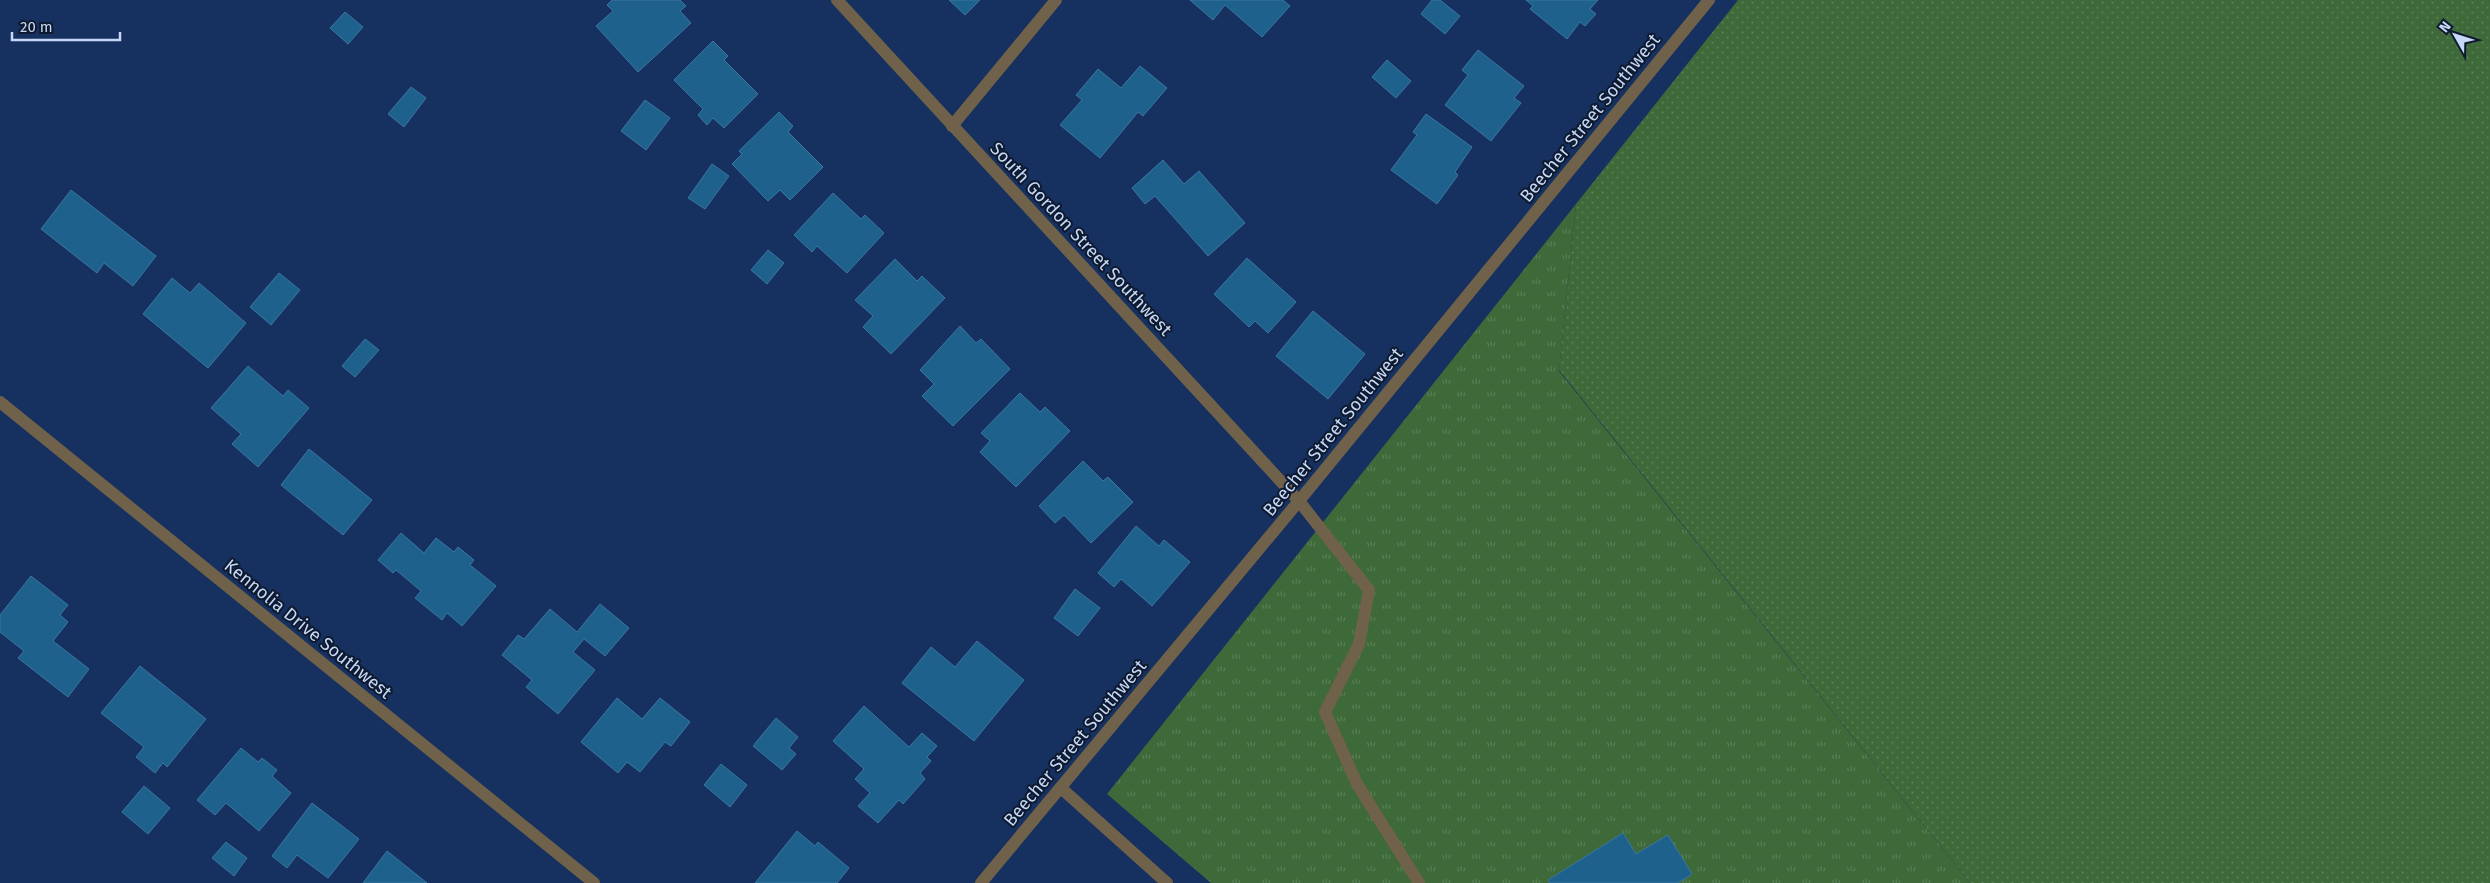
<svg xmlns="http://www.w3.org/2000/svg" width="2490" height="883" font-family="'Fira Sans',sans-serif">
<defs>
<pattern id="grass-dots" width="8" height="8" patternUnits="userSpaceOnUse" patternTransform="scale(1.25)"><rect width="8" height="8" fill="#3e6939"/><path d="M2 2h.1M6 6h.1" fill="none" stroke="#587e56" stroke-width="1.8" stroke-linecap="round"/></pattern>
<pattern id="park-tufts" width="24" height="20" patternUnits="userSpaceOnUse" patternTransform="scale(1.25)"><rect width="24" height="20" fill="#3e6939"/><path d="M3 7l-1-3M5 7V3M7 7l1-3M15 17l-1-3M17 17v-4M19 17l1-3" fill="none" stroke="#587e56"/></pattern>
</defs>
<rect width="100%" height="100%" fill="#16305f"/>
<polygon fill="url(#grass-dots)" points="1738,0 2490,0 2490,883 1970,883 1559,370 1576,204"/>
<polygon fill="url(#park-tufts)" points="1576,204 1559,371 1970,883 1211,883 1107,794"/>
<g fill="#1e618c" stroke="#3c77a1">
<polygon points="612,0 680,0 686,6 680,11 691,23 638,72 596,26 613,11 607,5"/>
<polygon points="949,0 980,0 965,15"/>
<polygon points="1190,0 1283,0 1290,6 1262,37 1225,5 1213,20"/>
<polygon points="1432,0 1440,0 1460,16 1445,34 1421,14"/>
<polygon points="1526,0 1598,0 1590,9 1596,14 1585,26 1580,22 1567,39 1530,9 1533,6"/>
<polygon points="345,12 363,27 348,44 330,28"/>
<polygon points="713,41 728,56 724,60 758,94 724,128 713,118 707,125 698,115 703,109 674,80"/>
<polygon points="1478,50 1524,86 1514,98 1521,103 1491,141 1445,105 1468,75 1462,70"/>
<polygon points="1387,60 1411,81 1396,98 1372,77"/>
<polygon points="1140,66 1167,88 1143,116 1138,112 1100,158 1060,125 1082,100 1076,95 1098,69 1121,88"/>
<polygon points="411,87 426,98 404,127 388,114"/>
<polygon points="645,100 670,118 646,150 621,131"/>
<polygon points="779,112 793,126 788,132 823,167 790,200 780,190 768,201 732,164 742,154 739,151"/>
<polygon points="1426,114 1472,147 1455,172 1458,175 1437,204 1391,170 1417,135 1413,132"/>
<polygon points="1163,160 1184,184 1199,171 1245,223 1208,256 1155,196 1145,204 1132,188"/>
<polygon points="712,164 729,176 705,209 688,198"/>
<polygon points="71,190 156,256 133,286 104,263 97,273 41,229"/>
<polygon points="833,193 861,219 865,215 884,233 847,273 817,246 812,252 794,235"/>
<polygon points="768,250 784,263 767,284 751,270"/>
<polygon points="1247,258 1296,302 1268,333 1255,321 1249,327 1214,294"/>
<polygon points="895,259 917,281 922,276 945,298 891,354 863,327 873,316 855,300"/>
<polygon points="279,273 300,290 271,325 250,307"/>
<polygon points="172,278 190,293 199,283 246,323 208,368 143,314"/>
<polygon points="1313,311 1365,354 1328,399 1276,356"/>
<polygon points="960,326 976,343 981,339 1010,369 953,426 922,396 934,384 920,370"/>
<polygon points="365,339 379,350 355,377 342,366"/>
<polygon points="248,366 283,396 288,390 309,408 258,467 232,444 241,434 211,408"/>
<polygon points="1020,393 1040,412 1045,407 1070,431 1016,487 980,452 990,441 981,433"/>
<polygon points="309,449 372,500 343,535 281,485"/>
<polygon points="1083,461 1103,481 1108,477 1133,502 1091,543 1064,515 1055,523 1039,506"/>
<polygon points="1136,526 1159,546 1164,540 1190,562 1152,606 1121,579 1114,587 1098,573"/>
<polygon points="401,533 424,553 436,538 454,552 458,547 474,560 470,565 496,586 462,626 447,613 442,620 415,598 421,591 396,570 393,573 378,560"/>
<polygon points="31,576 68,605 60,615 68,622 53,641 89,669 68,697 18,658 24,651 0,632 0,615"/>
<polygon points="1075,589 1100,608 1078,636 1054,618"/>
<polygon points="600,604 629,628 605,656 584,639 573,652 595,670 558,714 526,687 532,680 502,655 518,635 524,639 550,609 577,632"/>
<polygon points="977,641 1024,680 974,741 902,683 931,647 955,667"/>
<polygon points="140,666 206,719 167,767 163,763 155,773 136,757 144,747 101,713"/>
<polygon points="617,698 642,719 660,698 690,722 671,746 665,742 640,772 627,762 618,773 581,742"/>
<polygon points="864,706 909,747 922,733 937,746 927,757 931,761 920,773 925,779 903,804 899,800 878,823 858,806 870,793 855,779 864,769 833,741"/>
<polygon points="776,718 798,737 789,748 796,754 782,770 753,746"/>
<polygon points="241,748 258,762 262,758 277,770 272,776 291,793 259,831 226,803 215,815 197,800"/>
<polygon points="721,764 747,785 730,807 704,785"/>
<polygon points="144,786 170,808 148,834 122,812"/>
<polygon points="312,803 359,839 328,878 297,855 287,868 272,856"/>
<polygon points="797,831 815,846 818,842 849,868 837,883 755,883"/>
<polygon points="1623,833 1636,854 1668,835 1692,874 1678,883 1550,883 1548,880"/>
<polygon points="226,842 247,858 234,876 212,858"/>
<polygon points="387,851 427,883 363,883"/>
</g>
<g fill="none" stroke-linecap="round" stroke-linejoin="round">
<polyline stroke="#70624a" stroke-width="12" points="1299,501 1369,590 1359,644 1325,712 1357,784 1419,883"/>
<g stroke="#70624a" stroke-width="12">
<polyline points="952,126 1056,0"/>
<polyline points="0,402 594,883"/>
<polyline points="1061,788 1167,883"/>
</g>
<g stroke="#70624a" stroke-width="12">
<polyline points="837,0 1299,501"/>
<polyline points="981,883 1299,501 1709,0"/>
</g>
</g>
<g text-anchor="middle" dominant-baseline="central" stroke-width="4" stroke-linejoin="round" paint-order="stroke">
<g font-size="18" fill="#c6d8f5" stroke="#0e1a2f">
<text transform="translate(1590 118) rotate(-51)">Beecher Street Southwest</text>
<text transform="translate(1081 239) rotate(47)">South Gordon Street Southwest</text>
<text transform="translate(1333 432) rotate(-51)">Beecher Street Southwest</text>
<text transform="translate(308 629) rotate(39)">Kennolia Drive Southwest</text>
<text transform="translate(1075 743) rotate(-50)">Beecher Street Southwest</text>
</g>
</g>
<g transform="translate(2455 35) rotate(309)" stroke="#0e1a2f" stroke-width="4" paint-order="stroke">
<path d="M0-4L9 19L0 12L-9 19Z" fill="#c6d8f5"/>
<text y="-8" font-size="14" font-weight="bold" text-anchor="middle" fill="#c6d8f5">N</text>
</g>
<path d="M12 32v8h108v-8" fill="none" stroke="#c6d8f5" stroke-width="2.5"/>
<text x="20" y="32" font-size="15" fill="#c6d8f5" stroke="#0e1a2f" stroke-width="4" paint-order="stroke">20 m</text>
</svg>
